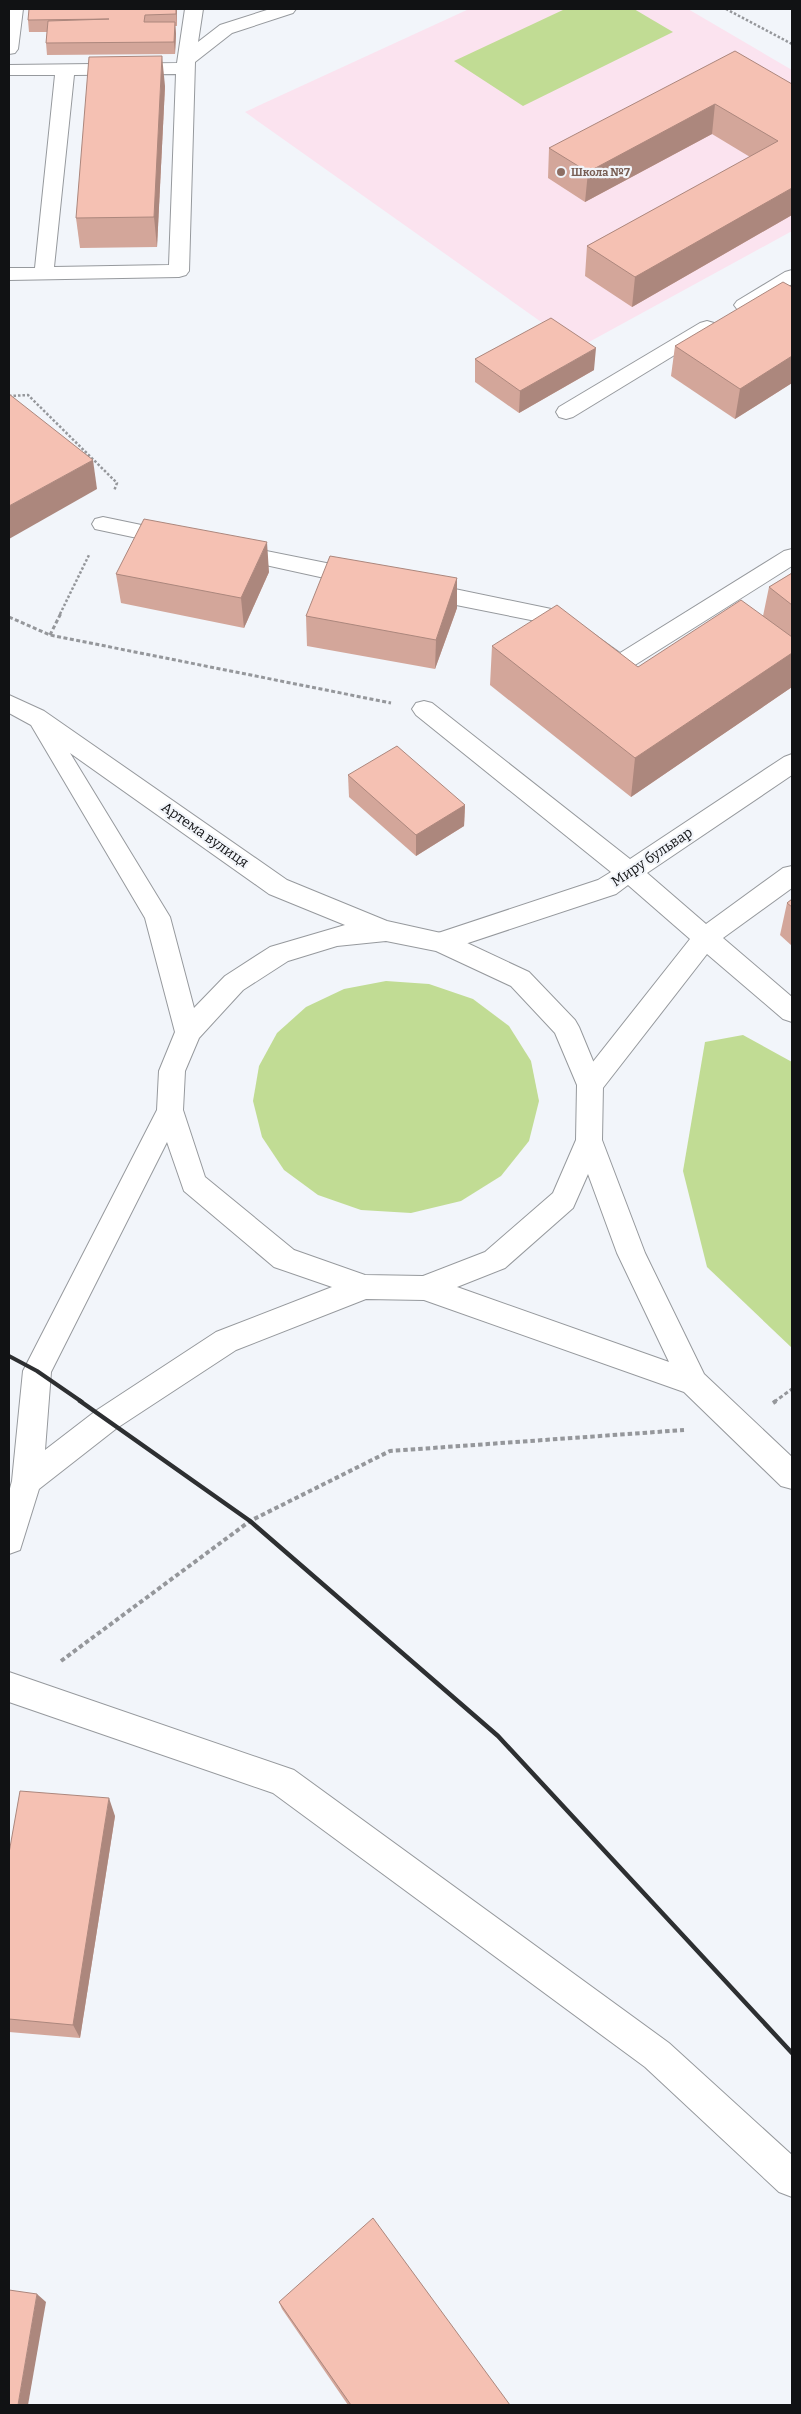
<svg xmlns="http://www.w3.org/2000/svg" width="801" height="2414" font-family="Bitter,serif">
<rect width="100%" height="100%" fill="#f2f5fa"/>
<polygon fill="#fbe3ef" points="469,9 688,9 792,70 792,231 578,348 245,112"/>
<g fill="#c1dc94">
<polygon points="565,9 634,9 673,32 523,106 454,61"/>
<polygon points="386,981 429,984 473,999 509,1026 531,1061 539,1101 529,1141 501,1176 461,1201 411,1213 361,1210 318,1195 284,1170 262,1137 253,1101 259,1066 277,1033 306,1007 344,989"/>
<polygon points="743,1035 792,1062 792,1348 707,1267 683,1171 705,1042"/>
</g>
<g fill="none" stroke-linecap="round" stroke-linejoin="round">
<defs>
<g id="minor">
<polygon points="9,9 23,9 18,49 15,53 9,54"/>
<path d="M185 9H203L198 42 220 25 270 9H296L293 13 232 33 195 62 189 271 186 275 179 277 9 280V268H35L55 75H9V65L177 63ZM176 74 169 265 54 267 74 75Z"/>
<polygon points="792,270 792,284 751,309 744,311 737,309 734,305 737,301 785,272"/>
<polygon points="707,321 714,323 717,327 714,331 573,417 566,419 559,417 556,412 559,407 700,323"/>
<polygon points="103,517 175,532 183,534 186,539 183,544 175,546 95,529 92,524 95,519"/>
<polygon points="232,544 361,570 369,573 372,578 369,583 361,586 224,556 221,551 224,546"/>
<polygon points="792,549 792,566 627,670 619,672 611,670 546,623 421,598 413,595 410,590 413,585 421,582 561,611 620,653 784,551"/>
<polygon points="424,701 432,703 630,859 784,757 792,754 792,775 647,873 706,924 783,868 792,866 792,888 723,938 792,997 792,1022 783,1019 707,954 599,1093 590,1096 581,1093 577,1085 581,1077 690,939 628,885 616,894 450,949 441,952 432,949 428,942 432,935 598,880 611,872 416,715 412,709 416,703"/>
<polygon points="9,1672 294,1770 669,2043 792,2155 792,2197 779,2192 645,2067 273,1793 9,1702"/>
</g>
<path id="major" d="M9 695 44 711 287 880 387 921 450 935 529 972 575 1020 579 1027 603 1085 602 1140 645 1253 704 1374 792 1457V1489L781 1486 684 1392 424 1300 366 1299 236 1350 117 1428 39 1489 20 1550 9 1554V1492L12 1481 23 1371 157 1110 159 1071 175 1032 145 918 31 725 9 713ZM70 753 269 894 345 925 270 947 225 976 194 1008 170 917ZM386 941 436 951 511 986 555 1033 577 1085 576 1140 553 1193 485 1252 423 1276 365 1275 294 1250 205 1177 183 1110 185 1071 199 1038 243 990 288 961 337 946ZM167 1142 184 1191 274 1267 332 1287 216 1332 97 1410 45 1450 51 1372ZM588 1174 617 1253 669 1362 457 1287 505 1268 573 1208Z"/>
</defs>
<use href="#minor" stroke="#96999d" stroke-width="2"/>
<use href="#major" stroke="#96999d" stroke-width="2"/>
<g stroke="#95979b" stroke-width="2.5" stroke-dasharray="2.5 2" stroke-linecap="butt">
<polyline points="726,9 792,44"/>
<polyline points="9,396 28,395 117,483 114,491"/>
<polyline points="60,614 89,555"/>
</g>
<g stroke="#95979b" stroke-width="3" stroke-dasharray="4 2.5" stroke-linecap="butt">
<polyline points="9,617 50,635 391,703"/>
<polyline points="50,635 61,613"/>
<polyline points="774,1402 792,1389"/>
</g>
<g stroke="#95979b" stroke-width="4" stroke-dasharray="4.5 3" stroke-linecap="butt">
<polyline points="773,1403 776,1401"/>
<polyline points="61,1661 250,1521 390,1451 684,1430"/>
</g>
<use href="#minor" fill="#fff" fill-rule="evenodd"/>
<use href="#major" fill="#fff" fill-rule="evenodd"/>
<polyline stroke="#2d2f31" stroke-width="4" points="9,1356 37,1371 82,1402"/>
<polyline stroke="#2d2f31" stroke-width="4.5" points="80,1401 250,1521 498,1736 792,2053"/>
</g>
<g fill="#d3a69a">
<polygon points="177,11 177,26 175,26 176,34 175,54 47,55 46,43 47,32 29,32 28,20"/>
<polygon points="792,84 792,215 632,307 585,276 587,246 750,157 712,134 585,202 548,178 549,148"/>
<polygon points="165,86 157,247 80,248 76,218"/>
<polygon points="792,287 792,383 735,419 671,376 675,346"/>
<polygon points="475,359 594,370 519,413 475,382"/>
<polygon points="269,572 244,628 121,603 116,574"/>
<polygon points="792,573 792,687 631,797 490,685 492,646 638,667 763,616 769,587"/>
<polygon points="457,578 457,608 435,669 307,646 306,616"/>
<polygon points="348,775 465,805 464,826 416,856 349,797"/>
<polygon points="792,899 792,946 780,935 787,903"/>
<polygon points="115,1816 80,2038 9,2032 9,1853"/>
<polygon points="279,2302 510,2405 348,2405 282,2309"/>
</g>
<g fill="#ac877d">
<polygon points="176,9 177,9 177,26"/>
<polygon points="175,22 176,34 175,54 174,42"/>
<polygon points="162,56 165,86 157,247 154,217"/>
<polygon points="715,104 712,134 585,202 588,172"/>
<polygon points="792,188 792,215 632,307 635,277"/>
<polygon points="596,348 594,370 519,413 520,391"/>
<polygon points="792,356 792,383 735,419 740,389"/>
<polygon points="93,460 97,489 9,539 9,506"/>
<polygon points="267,542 269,572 244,628 241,598"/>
<polygon points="457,578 457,608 435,669 436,640"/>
<polygon points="792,653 792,687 631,797 635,758"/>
<polygon points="465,805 464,826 416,856 416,835"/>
<polygon points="109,1798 115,1816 80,2038 73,2025"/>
<polygon points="37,2294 46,2302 28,2405 18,2405"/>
</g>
<g fill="#f5c1b3" stroke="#ac877d">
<polygon points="29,9 176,9 176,14 145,15 144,22 175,22 174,42 46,43 48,21 109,19 28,20"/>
<polygon points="735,51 792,84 792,188 635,277 587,246 778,141 715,104 588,172 549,148"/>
<polygon points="162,56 154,217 76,218 89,57"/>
<polygon points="783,282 792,287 792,356 740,389 675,346"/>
<polygon points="551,318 596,348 520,391 475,359"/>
<polygon points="9,394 93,460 9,506"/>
<polygon points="144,519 267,542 241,598 116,574"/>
<polygon points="330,556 457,578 436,640 306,616"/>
<polygon points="792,573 792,605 769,587"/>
<polygon points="741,600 792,637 792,653 635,758 492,646 557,605 638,667"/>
<polygon points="397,746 465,805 416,835 348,775"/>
<polygon points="792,899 792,907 787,903"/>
<polygon points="20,1791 109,1798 73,2025 9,2019 9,1853"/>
<polygon points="373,2218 510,2405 351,2405 279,2302"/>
<polygon points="9,2290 37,2294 18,2405 9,2405"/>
</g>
<circle fill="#8d6e63" stroke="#f2f5fa" stroke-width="2" cx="561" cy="172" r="5"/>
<g text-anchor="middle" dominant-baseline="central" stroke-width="4.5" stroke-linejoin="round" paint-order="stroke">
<g font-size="11" font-weight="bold" fill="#785e54" stroke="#f2f5fa" text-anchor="start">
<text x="571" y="172">Школа №7</text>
</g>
<g font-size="14" fill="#111214" stroke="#f2f5fa">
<text transform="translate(205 835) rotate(35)">Артема вулиця</text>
<text transform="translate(652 857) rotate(-34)">Миру бульвар</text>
</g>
</g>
<rect width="801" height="2414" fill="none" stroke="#111214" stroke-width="20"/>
</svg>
